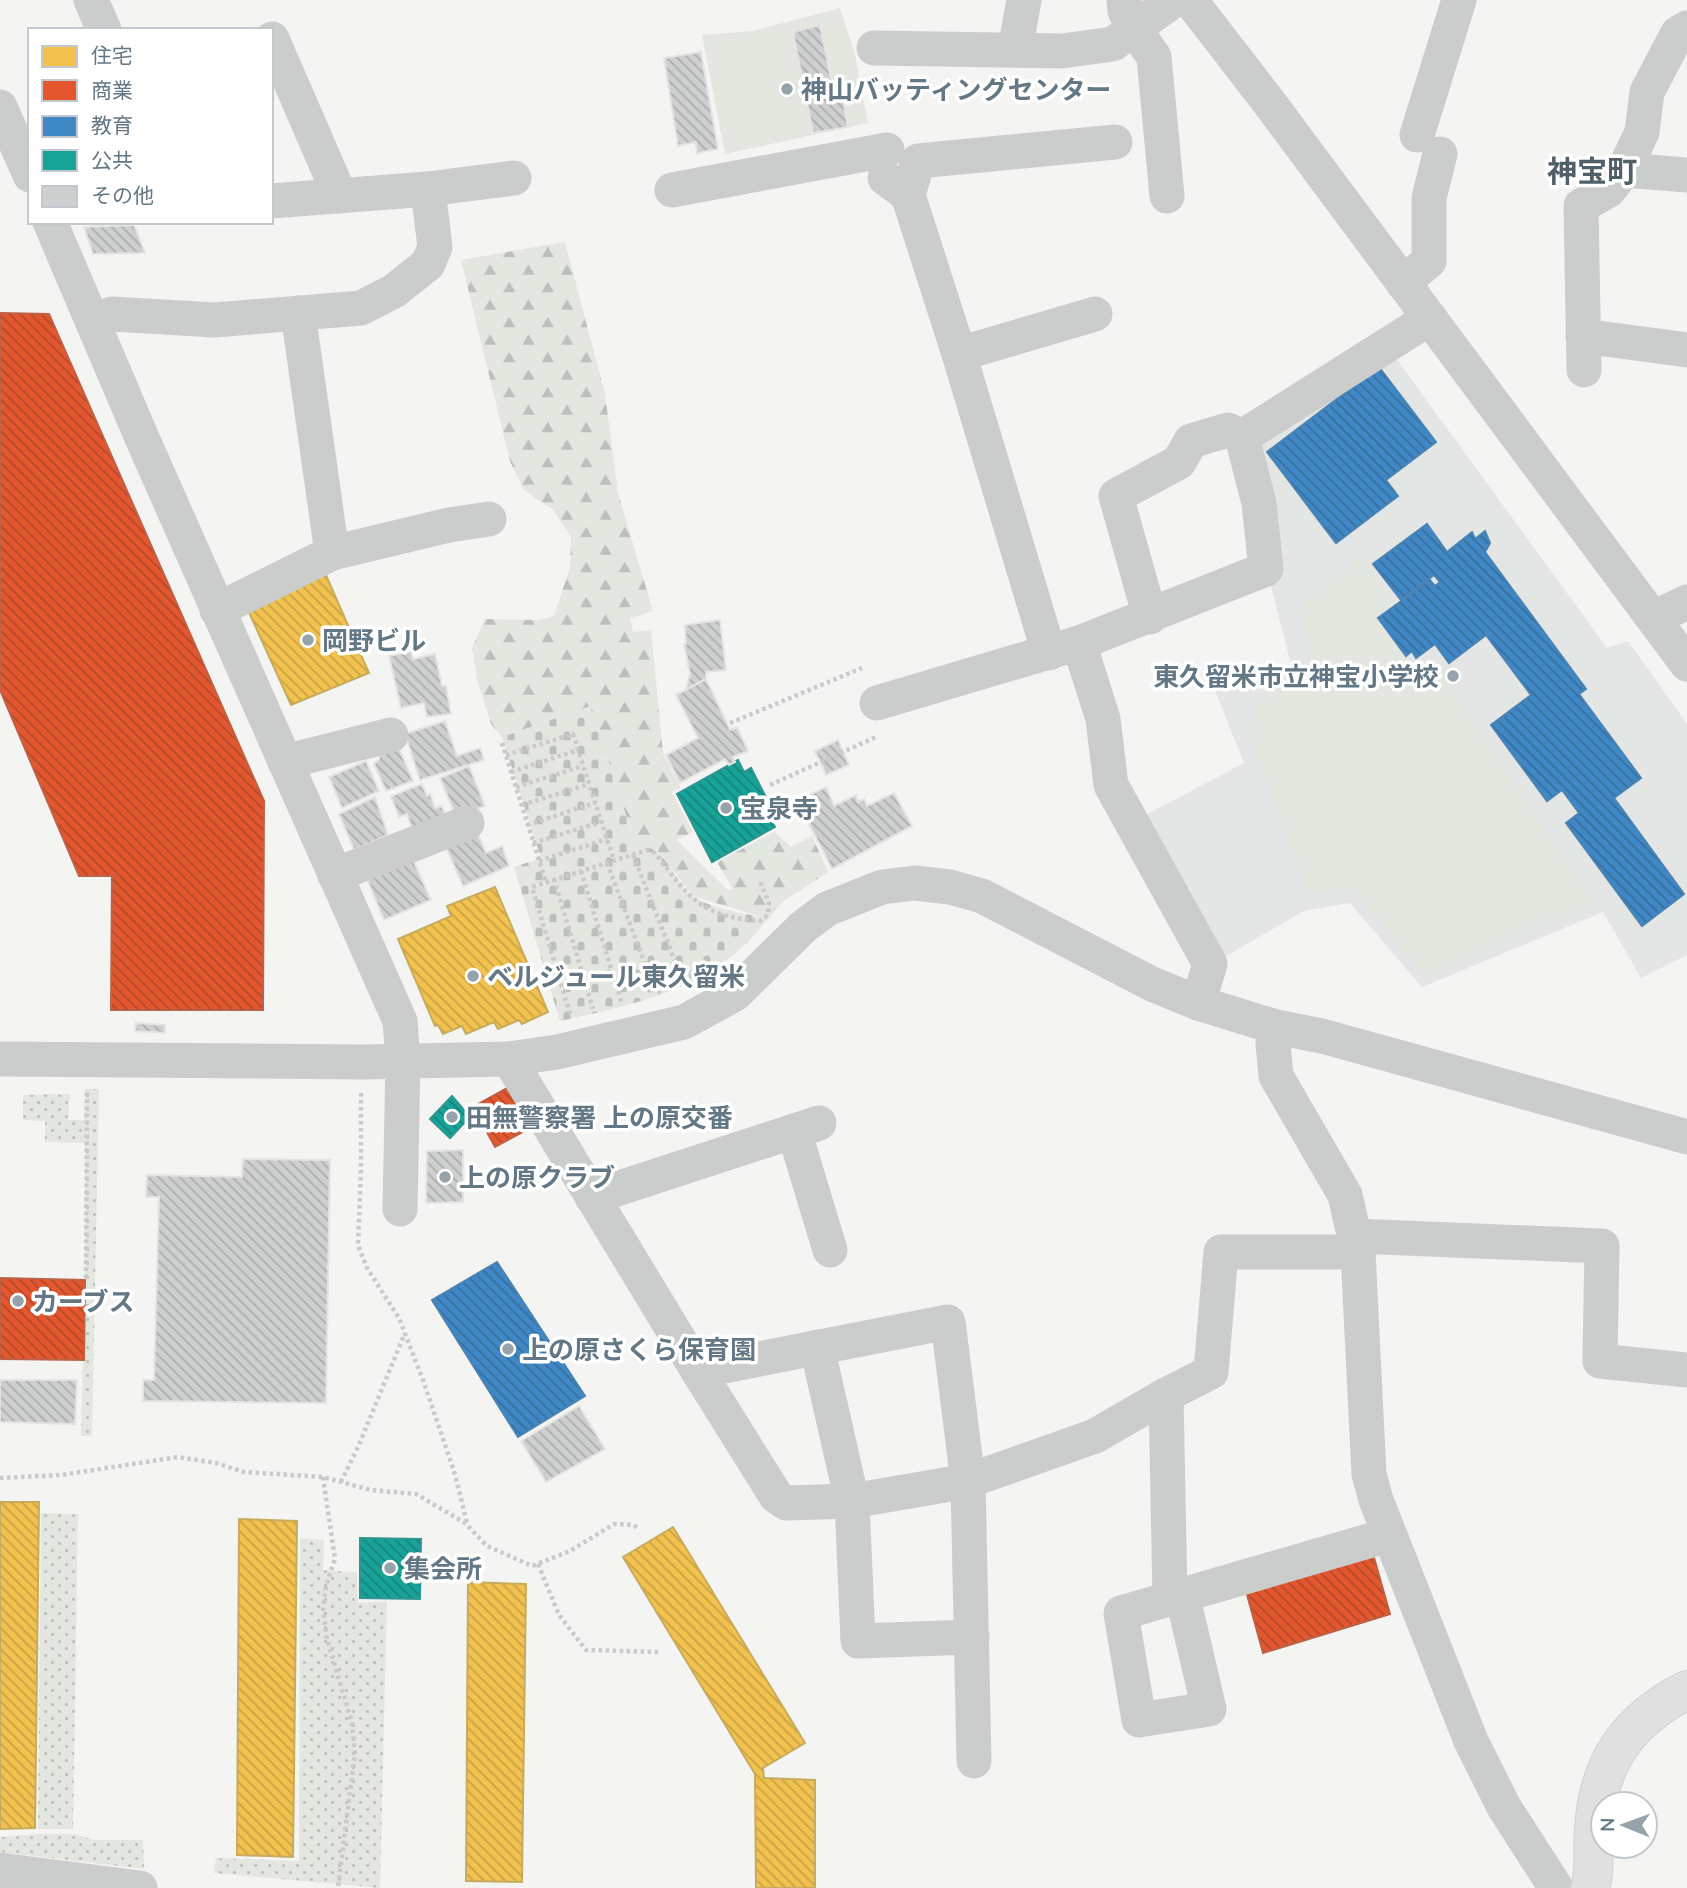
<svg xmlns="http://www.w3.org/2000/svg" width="1687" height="1888" font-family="Mulish,'Noto Sans JP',sans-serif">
<defs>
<pattern id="grass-dots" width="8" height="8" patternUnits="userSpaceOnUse" patternTransform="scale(1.75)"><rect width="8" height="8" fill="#e4e7e0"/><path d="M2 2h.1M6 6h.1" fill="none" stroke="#bcc0bb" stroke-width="1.8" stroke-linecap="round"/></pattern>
<pattern id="forest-firs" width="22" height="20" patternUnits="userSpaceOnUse" patternTransform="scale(1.75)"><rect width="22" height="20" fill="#e4e7e0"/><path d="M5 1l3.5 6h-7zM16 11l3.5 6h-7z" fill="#bcc0bb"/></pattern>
<pattern id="cemetery-stones" width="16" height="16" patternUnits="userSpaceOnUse" patternTransform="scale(1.75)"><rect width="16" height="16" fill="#e4e7e0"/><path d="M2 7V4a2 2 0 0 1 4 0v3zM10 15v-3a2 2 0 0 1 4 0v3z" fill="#bcc0bb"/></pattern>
<pattern id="homes-back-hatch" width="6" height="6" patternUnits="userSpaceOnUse" patternTransform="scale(1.75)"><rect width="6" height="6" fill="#f2c14e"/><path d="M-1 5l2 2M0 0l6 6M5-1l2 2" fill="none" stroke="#c8a246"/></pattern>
<pattern id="shops-back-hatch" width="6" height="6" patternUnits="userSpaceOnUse" patternTransform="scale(1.75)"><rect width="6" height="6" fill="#e4572e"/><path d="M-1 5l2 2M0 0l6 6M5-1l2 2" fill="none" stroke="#b24a2c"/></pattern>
<pattern id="schools-back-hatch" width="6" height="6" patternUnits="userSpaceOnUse" patternTransform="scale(1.75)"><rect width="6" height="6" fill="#3f88c5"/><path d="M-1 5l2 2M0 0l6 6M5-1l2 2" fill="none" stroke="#376f9e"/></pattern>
<pattern id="public-back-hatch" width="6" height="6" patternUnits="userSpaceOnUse" patternTransform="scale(1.75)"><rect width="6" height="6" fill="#17a398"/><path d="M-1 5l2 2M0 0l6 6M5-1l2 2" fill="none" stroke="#19837c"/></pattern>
<pattern id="building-back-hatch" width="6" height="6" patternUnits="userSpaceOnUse" patternTransform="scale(1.75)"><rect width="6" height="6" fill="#cecfcf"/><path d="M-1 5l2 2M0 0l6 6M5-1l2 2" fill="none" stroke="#abadae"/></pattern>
</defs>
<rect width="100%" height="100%" fill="#f4f4f2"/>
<polygon fill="#e4e6e5" points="1386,356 1398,361 1607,648 1628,641 1687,724 1687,955 1641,978 1603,912 1422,987 1350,903 1304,911 1221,959 1140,818 1244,763 1214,688 1291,664 1269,579 1251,444"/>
<g fill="url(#grass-dots)">
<polygon points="85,1089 99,1089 92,1436 81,1436 85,1280 85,1143 45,1142 45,1121 23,1120 23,1095 70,1094 68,1120 84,1120"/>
<polygon points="41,1513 78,1514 73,1829 38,1829"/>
<polygon points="300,1538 324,1540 323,1570 357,1573 358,1603 387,1601 380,1888 214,1873 216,1858 299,1861"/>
<polygon points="37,1834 75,1834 93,1840 143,1840 144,1869 0,1852 0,1837"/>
</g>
<polygon fill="url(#forest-firs)" points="565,242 605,394 618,493 653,611 630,618 633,632 651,630 663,753 681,788 672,792 693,832 677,840 728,890 733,889 717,862 774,832 791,847 812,836 828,872 782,902 768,919 693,896 657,850 636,847 591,706 502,737 491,724 478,683 472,648 485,619 539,620 554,616 570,567 571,536 552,509 524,490 510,461 461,260"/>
<path fill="url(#cemetery-stones)" d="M591 706 636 847C667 842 672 883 694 897 712 909 746 913 768 919 758 930 749 942 738 951 684 995 627 1006 560 1021L514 867 541 858 502 737Z"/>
<g fill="#e4e7e0">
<polygon points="840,8 855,55 868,123 725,154 702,35 753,31"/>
<polygon points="1360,555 1394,603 1375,617 1412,669 1431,657 1594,901 1422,975 1354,889 1308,892 1246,729 1269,689 1312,656 1299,610"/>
</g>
<g fill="url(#homes-back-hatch)" stroke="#c7ab5e" stroke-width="2">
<polygon points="325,573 369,673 291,705 247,608"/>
<polygon points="495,887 548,1012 522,1024 519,1020 498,1029 494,1022 466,1034 462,1026 443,1034 438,1025 435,1026 398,939 451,916 447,906"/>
<polygon points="0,1502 39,1502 35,1828 0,1829"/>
<polygon points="239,1519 297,1521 293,1857 237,1855"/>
<polygon points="673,1527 805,1743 763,1768 764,1778 815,1780 815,1888 756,1888 755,1774 623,1557"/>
<polygon points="468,1582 526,1584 522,1882 466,1881"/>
</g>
<g fill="url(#shops-back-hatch)" stroke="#bd6148" stroke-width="2">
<polygon points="0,313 49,314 264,801 263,1010 111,1010 112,876 79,876 0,690"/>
<polygon points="507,1088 530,1128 495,1147 473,1107"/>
<polygon points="0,1278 85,1280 84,1360 0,1359"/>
<polygon points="1373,1554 1390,1614 1263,1653 1246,1591"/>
</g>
<g fill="url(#schools-back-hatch)" stroke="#4a83b2" stroke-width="2">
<polygon points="1379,367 1436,442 1386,480 1398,496 1336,543 1267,452"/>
<polygon points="1427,524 1447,552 1472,532 1475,539 1485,531 1490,543 1485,552 1586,689 1579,694 1641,778 1614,798 1684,894 1642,926 1566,823 1579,813 1562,790 1547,801 1491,725 1531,695 1486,635 1449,663 1435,644 1416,658 1412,651 1406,656 1378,618 1430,580 1435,586 1440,582 1434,575 1401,600 1373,564"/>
<polygon points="497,1262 585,1396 518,1437 432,1300"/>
</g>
<g fill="url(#public-back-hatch)" stroke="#2e9692" stroke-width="2">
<polygon points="738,760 744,772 751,768 770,805 764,809 775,827 712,862 677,794"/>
<polygon points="452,1096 470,1117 450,1138 430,1119"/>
<polygon points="360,1538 421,1539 420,1599 360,1598"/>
</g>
<g fill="url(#building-back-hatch)" stroke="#e4e4e2" stroke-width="2">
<polygon points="820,25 832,84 840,83 848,127 813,133 793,32"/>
<polygon points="701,52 718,149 697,153 696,142 678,146 664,58"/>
<polygon points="134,225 145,253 93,254 84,227"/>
<polygon points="720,620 726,670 706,672 706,679 686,690 690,674 684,644 686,644 685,625"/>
<polygon points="411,651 413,659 435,654 442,686 446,686 451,714 427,717 424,703 401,708 389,656"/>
<polygon points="706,679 730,730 737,727 748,751 733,757 735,762 729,765 725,759 680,783 666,755 698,738 676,695"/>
<polygon points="445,721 457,756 480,748 484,760 420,780 405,734"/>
<polygon points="838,740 849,765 826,775 815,751"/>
<polygon points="399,748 413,781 386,791 374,764 379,759 379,756"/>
<polygon points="366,761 379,791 342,808 329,777"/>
<polygon points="469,766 485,806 456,816 440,778"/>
<polygon points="422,784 427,796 430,794 435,808 442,806 446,819 413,832 407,814 399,817 391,796"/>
<polygon points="826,787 834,806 856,795 858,802 864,799 867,806 894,793 912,826 832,869 807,820 816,814 807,796"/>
<polygon points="375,797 388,835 354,850 339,814"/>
<polygon points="476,830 486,853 502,846 509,866 463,886 445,845"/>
<polygon points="412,857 431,900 384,920 366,877"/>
<polygon points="136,1023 165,1025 165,1033 135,1031"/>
<polygon points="463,1150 463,1202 426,1203 427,1151"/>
<polygon points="243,1159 330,1160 326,1403 143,1401 143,1380 154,1380 159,1197 146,1197 147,1175 242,1177"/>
<polygon points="0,1380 77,1380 75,1424 0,1422"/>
<polygon points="579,1406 605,1449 546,1482 521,1441"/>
</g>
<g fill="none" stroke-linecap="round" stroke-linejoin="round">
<defs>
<path id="major" d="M1590 1888C1596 1869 1592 1849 1594 1829 1598 1762 1628 1720 1687 1690"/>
</defs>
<use href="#major" stroke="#d1d2d1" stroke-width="40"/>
<g stroke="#cacacb" stroke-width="4.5" stroke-dasharray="3.5 3.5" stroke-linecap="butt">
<polyline points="730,723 862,668"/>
<polyline points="502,743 546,882"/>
<polyline points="506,755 573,734 614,861"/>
<polyline points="511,772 578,750"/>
<polyline points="770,785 876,737"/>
<polyline points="516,787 583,766"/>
<polyline points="522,805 589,784"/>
<polyline points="527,825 595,803"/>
<polyline points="533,843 601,822"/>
<polyline points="633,855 675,961"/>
<polyline points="539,861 607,839"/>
<polyline points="607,863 656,993 685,982"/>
<polyline points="581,871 622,1004"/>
<polyline points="554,879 593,1009"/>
<path d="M570 1014 532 887 647 850 655 853C690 898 699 916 760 921L768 915 769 903 759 879"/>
<polyline points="361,1093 361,1168 358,1245 367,1268 399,1318 423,1380 454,1471 467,1523"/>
<polyline points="86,1278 87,1090"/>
<polyline points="323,1477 335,1559 326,1586 323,1608 327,1639 352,1723 355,1753 338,1887"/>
<polyline points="0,1478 61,1475 178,1457 216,1463 244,1472 323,1477 371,1490 416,1494 465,1523 487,1546 532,1566 570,1551 614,1524 634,1525 638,1529"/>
<polyline points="341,1482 358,1447 405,1333"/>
<polyline points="538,1564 559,1615 586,1650 660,1652"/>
</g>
<g stroke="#cbcdcd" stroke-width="35">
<polyline points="91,0 104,30"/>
<polyline points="1124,0 1125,11 1134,28 1154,57 1167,196"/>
<polyline points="1190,0 1268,101 1687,664"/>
<polyline points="272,39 340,196"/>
<polyline points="874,48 1062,51 1113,44 1174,0"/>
<polyline points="1015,50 1024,0"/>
<polyline points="0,107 30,175"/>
<polyline points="1417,135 1459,0"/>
<polyline points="1624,170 1687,175"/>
<polyline points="885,178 908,195 959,354 1049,653"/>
<polyline points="672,190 887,150"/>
<polyline points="908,195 918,161 1115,142"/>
<polyline points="271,201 428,189 514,178"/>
<polyline points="50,222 142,438 400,1021 403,1060 400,1209"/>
<polyline points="1403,283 1429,261 1429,198 1440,154"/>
<polyline points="93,321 112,314 215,320 361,308 394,291 428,264 435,247 428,189"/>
<polyline points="1583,336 1687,350"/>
<polyline points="959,354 1095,314"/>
<polyline points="1584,370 1581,206 1609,190 1624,170 1642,132 1647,92 1678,33 1687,28"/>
<polyline points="1242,437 1430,318"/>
<polyline points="332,553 449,525 489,519"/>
<polyline points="217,610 332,553 298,313"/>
<polyline points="1654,618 1687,602"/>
<polyline points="1079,643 1103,719 1111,785 1210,964 1198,1003"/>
<polyline points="877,703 1079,643 1266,569 1259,503 1242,437 1228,430 1191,441 1179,462 1116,496 1150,617"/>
<polyline points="285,762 391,735"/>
<polyline points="335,875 467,823"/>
<polyline points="1276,1027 1273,1043 1276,1076 1345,1195 1358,1252 1369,1474 1376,1500 1471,1741 1504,1807 1556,1888"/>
<polyline points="0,1059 364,1062 509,1059 557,1052 684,1022 735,994 803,927 827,909 882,887 915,883 950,887 982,896 1152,984 1198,1003 1276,1027 1322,1036 1687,1137"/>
<polyline points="509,1059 698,1371 948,1322 968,1481 974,1761"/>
<polyline points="794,1131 830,1250"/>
<polyline points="592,1197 819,1123"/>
<polyline points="1355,1236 1602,1246 1600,1361 1687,1370"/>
<polyline points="817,1347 852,1501 858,1641 972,1637"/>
<polyline points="698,1371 776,1496 786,1503 852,1501 968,1481 1095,1436 1166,1395 1211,1372 1221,1252 1358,1252"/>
<polyline points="1166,1395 1170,1597"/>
<polyline points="1182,1594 1209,1709 1139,1720 1121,1613 1389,1535"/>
<polyline points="0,1870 140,1888"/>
</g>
<use href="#major" stroke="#e0e0e0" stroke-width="38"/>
</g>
<g fill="#96a3aa" stroke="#fff" stroke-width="2.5">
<circle cx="787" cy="89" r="7"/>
<circle cx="308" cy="640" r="7"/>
<circle cx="1453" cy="676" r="7"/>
<circle cx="726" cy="808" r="7"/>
<circle cx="473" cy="976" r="7"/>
<circle cx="452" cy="1117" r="7"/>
<circle cx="445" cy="1177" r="7"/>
<circle cx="18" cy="1301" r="7"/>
<circle cx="508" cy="1349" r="7"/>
<circle cx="390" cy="1568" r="7"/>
</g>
<g text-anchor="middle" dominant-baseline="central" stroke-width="7" stroke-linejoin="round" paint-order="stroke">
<g font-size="26" font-weight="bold" fill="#637884" stroke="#fff" text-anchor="start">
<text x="801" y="89">神山バッティングセンター</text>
<text x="322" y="640">岡野ビル</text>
<text x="1439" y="676" text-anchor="end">東久留米市立神宝小学校</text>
<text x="740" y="808">宝泉寺</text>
<text x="487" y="976">ベルジュール東久留米</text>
<text x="466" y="1117">田無警察署 上の原交番</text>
<text x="459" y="1177">上の原クラブ</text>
<text x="32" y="1301">カーブス</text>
<text x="522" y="1349">上の原さくら保育園</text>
<text x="404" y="1568">集会所</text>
</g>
<g font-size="30" font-weight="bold" fill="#516068" stroke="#fff">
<text x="1592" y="171">神宝町</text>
</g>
</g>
<rect x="28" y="28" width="245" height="196" fill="#ffffff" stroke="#c1c9ce" stroke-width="2"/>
<rect x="42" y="46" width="35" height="21" fill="#f2c14e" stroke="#c1c9ce" stroke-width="2"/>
<text x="91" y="63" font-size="21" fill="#637884">住宅</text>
<rect x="42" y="80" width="35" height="21" fill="#e4572e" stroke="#c1c9ce" stroke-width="2"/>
<text x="91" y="98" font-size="21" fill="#637884">商業</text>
<rect x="42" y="116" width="35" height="21" fill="#3f88c5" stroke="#c1c9ce" stroke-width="2"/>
<text x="91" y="133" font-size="21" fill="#637884">教育</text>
<rect x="42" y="150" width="35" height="21" fill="#17a398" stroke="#c1c9ce" stroke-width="2"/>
<text x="91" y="168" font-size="21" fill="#637884">公共</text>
<rect x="42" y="186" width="35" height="21" fill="#cecfcf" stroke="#c1c9ce" stroke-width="2"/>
<text x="91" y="203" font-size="21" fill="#637884">その他</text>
<g transform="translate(1624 1825) rotate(271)"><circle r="33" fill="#ffffff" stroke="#c1c9ce" stroke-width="2"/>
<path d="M0-5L12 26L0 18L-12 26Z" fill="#96a3aa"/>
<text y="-10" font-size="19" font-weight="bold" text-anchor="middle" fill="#637884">N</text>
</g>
</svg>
